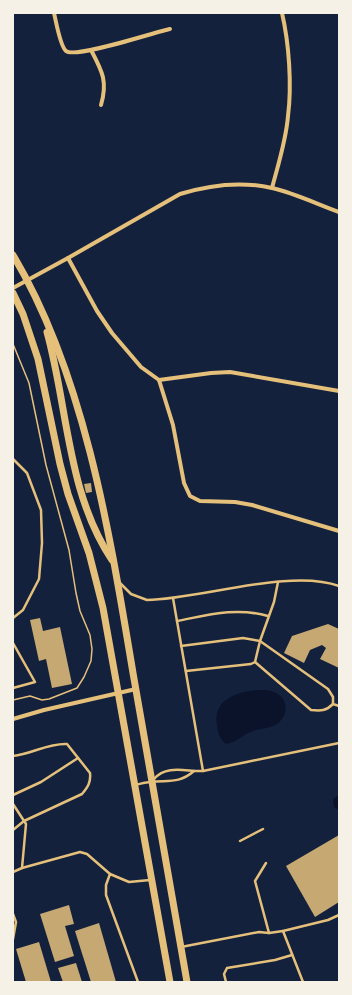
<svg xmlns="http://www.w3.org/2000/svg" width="352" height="995" font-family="Inter,sans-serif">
<rect width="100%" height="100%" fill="#14213d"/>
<g fill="#0b132b">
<path d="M259 690C264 690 270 690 274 692 289 698 289 715 277 724 269 729 261 728 253 731 243 734 236 743 226 744 219 738 218 733 217 725 212 699 239 691 259 690Z"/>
<polygon points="339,795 339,810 334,807 333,799"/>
</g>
<g fill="#c6a872">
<polygon points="91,483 92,492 86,493 84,484"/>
<polygon points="40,618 43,631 60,627 72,684 52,688 46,659 39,661 30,620"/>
<polygon points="328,624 339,629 339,668 320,659 326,648 322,645 310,650 304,663 284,653 292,636"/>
<polygon points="339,835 339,902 315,917 286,866"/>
<polygon points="69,905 74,924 65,926 74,956 55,962 40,914"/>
<polygon points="99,923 116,982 91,982 75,931"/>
<polygon points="39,942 51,982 26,982 16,949"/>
<polygon points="76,963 82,982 63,982 58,968"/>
</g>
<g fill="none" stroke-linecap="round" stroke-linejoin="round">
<polyline stroke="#e5c07b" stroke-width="1.5" points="13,344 29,383 46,465 69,550 76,593 80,611 90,635 92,649 91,661 84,677 77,688 49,699 42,700 30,696 13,700"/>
<g stroke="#e5c07b" stroke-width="2.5">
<polyline points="13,459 27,473 41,510 42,543 39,579 23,610 13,618"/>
<path d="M119 582 131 594 147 600C200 599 291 568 339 586"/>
<polyline points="278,582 274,602 260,641 328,689 333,697 333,704 339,706"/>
<polyline points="173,598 203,771"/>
<path d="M177 621C208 615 236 607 268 616"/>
<polyline points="13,643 35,682 13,688"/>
<polyline points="181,646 243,638 260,641 255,662"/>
<path d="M186 671 251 664 255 662 311 710C321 711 326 711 333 704"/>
<path d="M13 756C32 754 48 743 67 744L90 773C91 782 88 787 82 794L24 821 13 830"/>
<path d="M154 779C167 764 187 772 203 771L339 743"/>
<path d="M135 785C140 784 146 782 151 782 168 780 179 784 194 771"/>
<polyline points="13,795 41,782 78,758"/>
<polyline points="13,804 26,824 22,868 13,872"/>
<polyline points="240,841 263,829"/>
<polyline points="266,863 255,881 269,933"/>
<polyline points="22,868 80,852 87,854 110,874"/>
<polyline points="13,914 16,922 13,939"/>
<polyline points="181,947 259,932 269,933 283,931"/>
<polyline points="138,982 106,895 106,885 110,874 129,882 150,880"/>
<polyline points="226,982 224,974 227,968 275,960 292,955"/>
<polyline points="303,982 283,931 328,920 339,915"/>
</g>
<g stroke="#e5c07b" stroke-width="4">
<path d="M54 13C56 21 60 46 66 51 75 59 155 32 170 29"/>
<path d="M91 50C102 71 108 81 101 105"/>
<path d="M272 188C278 165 286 141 288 116 292 85 289 43 282 13"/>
<polyline points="68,258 97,311 112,333 141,367 159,380 173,425 184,483 190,496 200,501 235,502 252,505 339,531"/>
<path d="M13 288 68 258 180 194C209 185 241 181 272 188 294 193 317 204 339 212"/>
<polyline points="159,380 211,373 230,372 339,391"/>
<polyline points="13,719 44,710 136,689"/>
</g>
<g stroke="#e5c07b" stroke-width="7">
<path d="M13 255C85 376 110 535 133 673 151 776 169 879 187 982"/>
<polyline points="13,293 23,314 38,359 60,464 68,494 89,553 103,608 170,982"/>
<path d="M47 332C68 408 67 493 112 560"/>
</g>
</g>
<rect width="352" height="995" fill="none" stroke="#f6f1e7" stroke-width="28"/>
</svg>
